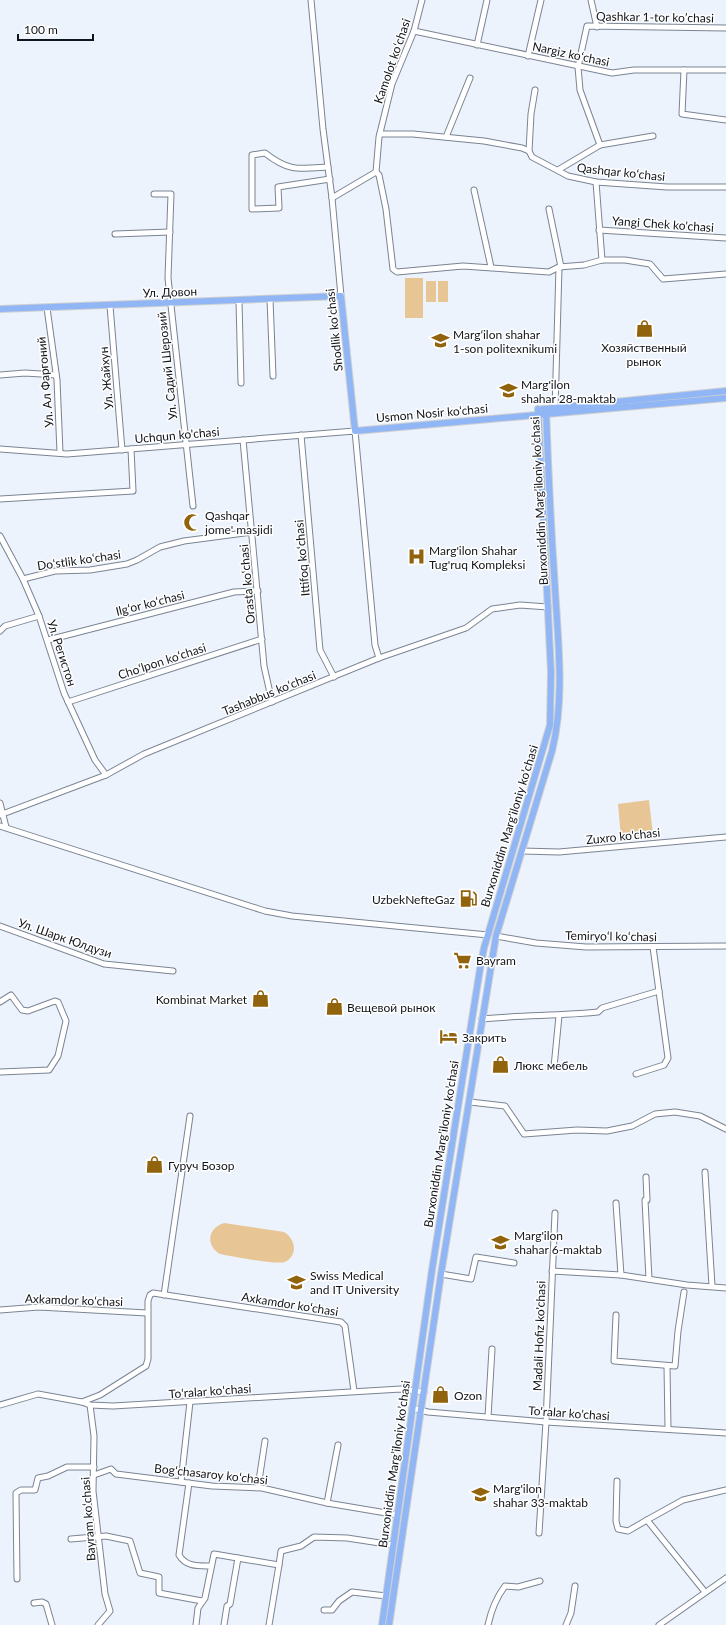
<svg xmlns="http://www.w3.org/2000/svg" width="726" height="1625" font-family="Lato,sans-serif">
<rect width="100%" height="100%" fill="#ecf3fd"/>
<g fill="#e7c594">
<rect x="405" y="278" width="18" height="40"/>
<rect x="426" y="281" width="10" height="21"/>
<rect x="438" y="281" width="10" height="21"/>
<polygon points="649,800 653,835 621,837 618,804"/>
<path d="M224 1223 284 1232C295 1238 299 1255 285 1262 276 1265 231 1256 220 1254 205 1245 208 1228 224 1223Z"/>
</g>
<g fill="none" stroke-linecap="round" stroke-linejoin="round">
<defs>
<g id="minor">
<polyline points="311,0 323,129 332,198 341,296"/>
<polyline points="591,0 597,27"/>
<polyline points="414,31 612,73 634,70 726,70"/>
<polyline points="477,45 487,0"/>
<polyline points="528,56 541,0"/>
<polyline points="684,70 682,114 726,120"/>
<polyline points="380,134 413,134 484,141 522,148 529,151 532,157 568,176 596,182 667,187 726,187"/>
<polyline points="446,137 470,78"/>
<polyline points="600,145 653,136"/>
<polyline points="529,151 531,114 535,90"/>
<path d="M328 167C299 169 289 172 265 153L252 155V209L279 208 278 187 330 179"/>
<polyline points="558,170 600,145 580,90 578,67 587,26 726,28"/>
<polyline points="376,172 379,175 386,209 393,269 397,272 463,266 549,272 559,267 584,265 602,260 625,260 650,264 663,279 726,274"/>
<polyline points="596,182 602,260"/>
<polyline points="474,190 491,267"/>
<polyline points="154,194 171,194 168,278 193,506"/>
<polyline points="332,198 376,172 379,137 392,84 414,31 422,0"/>
<polyline points="549,209 561,267"/>
<polyline points="599,230 726,238"/>
<polyline points="115,234 170,232"/>
<polyline points="270,299 273,376"/>
<polyline points="239,301 241,383"/>
<polyline points="110,306 122,450"/>
<polyline points="47,308 57,380 60,453"/>
<polyline points="0,375 25,373 56,375"/>
<polyline points="555,411 559,267"/>
<polyline points="301,435 320,650 334,677"/>
<polyline points="243,440 264,666 272,702"/>
<polyline points="0,449 67,454 355,431 375,645 379,658"/>
<polyline points="0,499 133,491 131,449"/>
<polyline points="0,536 23,579 39,616 64,693 95,760 106,775"/>
<polyline points="23,579 55,571 90,570 127,564 137,560 160,547 184,541 252,532"/>
<polyline points="0,631 5,626 39,616"/>
<polyline points="48,640 234,592 258,591"/>
<polyline points="68,702 262,639"/>
<polyline points="0,803 6,827"/>
<polyline points="0,815 106,775 144,754 379,658 466,628 492,609 520,605 548,607"/>
<polyline points="0,826 265,911 292,916 488,935"/>
<polyline points="522,851 559,852 726,837"/>
<polyline points="0,926 104,964 173,971"/>
<polyline points="496,936 536,943 586,947 726,946"/>
<polyline points="0,1002 11,995 22,1010 28,1011 55,1001 58,1002 66,1021 58,1056 49,1070 0,1072"/>
<path d="M482 1019C521 1015 559 1016 598 1012L602 1008 659 991"/>
<polyline points="554,1067 559,1016"/>
<polyline points="636,1074 664,1065 668,1058 653,947"/>
<polyline points="470,1102 505,1106 524,1134 577,1130 607,1131 632,1126 655,1114 675,1112 700,1116 726,1129"/>
<polyline points="705,1172 712,1286"/>
<polyline points="646,1177 647,1200 645,1200 649,1279"/>
<polyline points="616,1203 621,1275"/>
<polyline points="552,1271 621,1275 687,1285 726,1288"/>
<polyline points="441,1274 471,1279 476,1257 514,1263"/>
<polyline points="164,1295 190,1116"/>
<polyline points="0,1310 39,1307 147,1313"/>
<polyline points="616,1315 614,1361 675,1366 678,1331 684,1292"/>
<polyline points="667,1366 668,1429"/>
<polyline points="82,1402 100,1395 146,1366 148,1359 148,1301 150,1295 153,1293 341,1322 345,1326 354,1391"/>
<polyline points="0,1405 38,1394 82,1402 90,1405 113,1406 401,1389 424,1392"/>
<polyline points="90,1405 94,1436 93,1491 105,1594 110,1611 98,1625"/>
<polyline points="412,1408 428,1412 546,1422 726,1433"/>
<polyline points="488,1417 492,1349"/>
<polyline points="94,1475 111,1469 116,1474 212,1486 262,1488 327,1503 398,1515"/>
<polyline points="617,1481 616,1521 618,1529 628,1531 647,1520"/>
<polyline points="181,1482 190,1402"/>
<path d="M189 1483 179 1555C186 1567 198 1566 211 1566"/>
<polyline points="258,1487 265,1441"/>
<polyline points="327,1503 338,1445"/>
<polyline points="539,1533 546,1422 555,1213"/>
<polyline points="71,1539 106,1536 130,1541 140,1573 159,1577 159,1593 202,1601"/>
<polyline points="279,1565 281,1551 301,1546 314,1537 347,1538 393,1545"/>
<polyline points="17,1579 16,1493 21,1490 35,1490 38,1478 48,1476 67,1467 94,1467"/>
<polyline points="705,1592 647,1520 683,1500 726,1490"/>
<polyline points="34,1603 42,1602 46,1604 52,1625"/>
<polyline points="324,1610 332,1610 339,1601 352,1592 386,1596"/>
<polyline points="196,1625 198,1608 205,1598 214,1554 279,1565 269,1625"/>
<polyline points="224,1625 227,1606 230,1604 238,1558"/>
<path d="M488 1625C491 1611 496 1598 505 1586L518 1587 540 1581"/>
<polyline points="566,1625 571,1613 575,1586"/>
<polyline points="659,1625 726,1578"/>
</g>
<g id="major">
<polyline points="0,309 341,296 355,431 726,398"/>
<polyline points="543,409 726,391"/>
<polyline points="382,1625 432,1270 480,969 484,948 550,725 551,672 538,409"/>
<path d="M389 1625 441 1274 496 936 552 751C565 699 558 642 555 588 551 528 548 469 546 409"/>
</g>
</defs>
<use href="#minor" stroke="#7b8493" stroke-width="7"/>
<use href="#major" stroke="#cfd0d1" stroke-width="8"/>
<use href="#minor" stroke="#fff" stroke-width="5"/>
<use href="#major" stroke="#91b6f5" stroke-width="6"/>
</g>
<defs>
<symbol id="shop-bare" viewBox="-9 -9 18 18"><path d="M-5-2.5h2.3a2.7 3.5 0 0 1 5.4 0H5L5.5 6h-11ZM-1.5-2.5h3a1.5 2.3 0 0 0-3 0Z" fill="#90630c" stroke="#fff" stroke-width="2.5" paint-order="stroke"/></symbol>
<symbol id="school-bare" viewBox="-9 -9 18 18"><path d="M0-5L7-2L0 1L-7-2ZM-4 1L0 2.5L4 1V4Q0 6-4 4Z" fill="#90630c" stroke="#fff" stroke-width="2.5" paint-order="stroke"/></symbol>
<symbol id="mosque-bare" viewBox="-9 -9 18 18"><path d="M3.5-4.9A6 6 0 1 0 3.5 4.9A5 5 0 1 1 3.5-4.9Z" fill="#90630c" stroke="#fff" stroke-width="2.5" paint-order="stroke"/></symbol>
<symbol id="hospital-bare" viewBox="-9 -9 18 18"><path d="M-5-5h3v3.5h4V-5h3V5h-3V1.5h-4V5h-3Z" fill="#90630c" stroke="#fff" stroke-width="2.5" paint-order="stroke"/></symbol>
<symbol id="fuel-bare" viewBox="-9 -9 18 18"><path d="M-5.5-6h7V0h2V4h1.3V-2.5L3-4.5l.8-.8L6-3V5H2.5V1h-1V6h-7ZM-4.2-4.7v3.2H.2V-4.7Z" fill="#90630c" stroke="#fff" stroke-width="2.5" paint-order="stroke"/></symbol>
<symbol id="supermarket-bare" viewBox="-9 -9 18 18"><path d="M-6-5.5h2.5l.6 2H6L4.5 2H-2.5L-4.4-4H-6ZM-1.5 3.2a1.3 1.3 0 1 0 .1 0ZM3 3.2a1.3 1.3 0 1 0 .1 0Z" fill="#90630c" stroke="#fff" stroke-width="2.5" paint-order="stroke"/></symbol>
<symbol id="hotel-bare" viewBox="-9 -9 18 18"><path d="M-6-4.5h1.5V1H6V5H4.5V3h-9V5H-6ZM-4 0a1.8 1.8 0 1 1 3.6 0ZM.5 0V-2.5h3Q6-2.5 6 0Z" fill="#90630c" stroke="#fff" stroke-width="2.5" paint-order="stroke"/></symbol>
<symbol id="university-bare" viewBox="-9 -9 18 18"><path d="M0-5L7-2L0 1L-7-2ZM-4 1L0 2.5L4 1V4Q0 6-4 4Z" fill="#90630c" stroke="#fff" stroke-width="2.5" paint-order="stroke"/></symbol>
</defs>
<g fill-rule="evenodd">
<use href="#shop-bare" x="632" y="316" width="25" height="25"/>
<use href="#school-bare" x="428" y="328" width="25" height="25"/>
<use href="#school-bare" x="496" y="378" width="25" height="25"/>
<use href="#mosque-bare" x="180" y="510" width="25" height="25"/>
<use href="#hospital-bare" x="404" y="544" width="25" height="25"/>
<use href="#fuel-bare" x="456" y="886" width="25" height="25"/>
<use href="#supermarket-bare" x="450" y="948" width="25" height="25"/>
<use href="#shop-bare" x="248" y="986" width="25" height="25"/>
<use href="#shop-bare" x="322" y="994" width="25" height="25"/>
<use href="#hotel-bare" x="436" y="1024" width="25" height="25"/>
<use href="#shop-bare" x="488" y="1052" width="25" height="25"/>
<use href="#shop-bare" x="142" y="1152" width="25" height="25"/>
<use href="#school-bare" x="488" y="1230" width="25" height="25"/>
<use href="#university-bare" x="284" y="1270" width="25" height="25"/>
<use href="#shop-bare" x="428" y="1382" width="25" height="25"/>
<use href="#school-bare" x="468" y="1482" width="25" height="25"/>
</g>
<g text-anchor="middle" dominant-baseline="central" stroke-width="3" stroke-linejoin="round" paint-order="stroke">
<g font-size="12" fill="#11141a" stroke="#fff">
<text transform="translate(655 17) rotate(1)">Qashkar 1-tor koʼchasi</text>
<text transform="translate(571 54) rotate(12)">Nargiz koʻchasi</text>
<text transform="translate(392 61) rotate(-71)">Kamolot koʻchasi</text>
<text transform="translate(621 172) rotate(6)">Qashqar koʻchasi</text>
<text transform="translate(663 224) rotate(4)">Yangi Chek ko'chasi</text>
<text transform="translate(170 292) rotate(-2)">Ул. Довон</text>
<text transform="translate(334 330) rotate(-96)">Shodlik koʻchasi</text>
<text transform="translate(167 366) rotate(-96)">Ул. Садий Шерозий</text>
<text transform="translate(106 378) rotate(-95)">Ул. Жайхун</text>
<text transform="translate(45 382) rotate(-95)">Ул. Ал Фаргоний</text>
<text transform="translate(432 413) rotate(-5)">Usmon Nosir ko‘chasi</text>
<text transform="translate(177 435) rotate(-5)">Uchqun ko'chasi</text>
<text transform="translate(539 501) rotate(-93)">Burxoniddin Marg’iloniy ko’chasi</text>
<text transform="translate(302 558) rotate(-95)">Ittifoq koʻchasi</text>
<text transform="translate(79 560) rotate(-8)">Doʻstlik koʻchasi</text>
<text transform="translate(247 584) rotate(-95)">Orasta koʻchasi</text>
<text transform="translate(150 603) rotate(-14)">Ilgʻor koʻchasi</text>
<text transform="translate(62 653) rotate(72)">Ул. Регистон</text>
<text transform="translate(162 661) rotate(-18)">Choʻlpon koʻchasi</text>
<text transform="translate(269 693) rotate(-22)">Tashabbus koʻchasi</text>
<text transform="translate(509 826) rotate(-73)">Burxoniddin Marg’iloniy ko’chasi</text>
<text transform="translate(623 836) rotate(-6)">Zuxro ko'chasi</text>
<text transform="translate(611 936) rotate(1)">Temiryoʻl koʻchasi</text>
<text transform="translate(65 938) rotate(19)">Ул. Шарк Юлдузи</text>
<text transform="translate(441 1144) rotate(-81)">Burxoniddin Marg’iloniy ko’chasi</text>
<text transform="translate(74 1300) rotate(2)">Axkamdor koʻchasi</text>
<text transform="translate(290 1304) rotate(9)">Axkamdor ko‘chasi</text>
<text transform="translate(539 1336) rotate(-88)">Madali Hofiz ko'chasi</text>
<text transform="translate(210 1391) rotate(-4)">Toʻralar koʻchasi</text>
<text transform="translate(569 1413) rotate(4)">To'ralar ko'chasi</text>
<text transform="translate(394 1464) rotate(-82)">Burxoniddin Marg’iloniy ko’chasi</text>
<text transform="translate(211 1474) rotate(6)">Bogʻchasaroy koʻchasi</text>
<text transform="translate(88 1519) rotate(-94)">Bayram koʻchasi</text>
</g>
<g font-size="12" fill="#11141a" stroke="#fff" text-anchor="start">
<text x="453" y="334">Margʻilon shahar<tspan x="453" dy="14">1-son politexnikumi</tspan></text>
<text x="644" y="347" text-anchor="middle">Хозяйственный<tspan x="644" dy="14">рынок</tspan></text>
<text x="521" y="384">Marg'ilon<tspan x="521" dy="14">shahar 28-maktab</tspan></text>
<text x="205" y="515">Qashqar<tspan x="205" dy="14">jome' masjidi</tspan></text>
<text x="429" y="550">Marg'ilon Shahar<tspan x="429" dy="14">Tug'ruq Kompleksi</tspan></text>
<text x="455" y="899" text-anchor="end">UzbekNefteGaz</text>
<text x="476" y="960">Bayram</text>
<text x="247" y="999" text-anchor="end">Kombinat Market</text>
<text x="347" y="1007">Вещевой рынок</text>
<text x="462" y="1037">Закрить</text>
<text x="514" y="1065">Люкс мебель</text>
<text x="168" y="1165">Гуруч Бозор</text>
<text x="514" y="1235">Marg'ilon<tspan x="514" dy="14">shahar 6-maktab</tspan></text>
<text x="310" y="1275">Swiss Medical<tspan x="310" dy="14">and IT University</tspan></text>
<text x="454" y="1395">Ozon</text>
<text x="493" y="1488">Marg'ilon<tspan x="493" dy="14">shahar 33-maktab</tspan></text>
</g>
</g>
<path d="M18 34v6h75v-6" fill="none" stroke="#11141a" stroke-width="2"/>
<text x="24" y="34" font-size="12" fill="#11141a" stroke="#ffffff" stroke-width="3" paint-order="stroke">100 m</text>
</svg>
